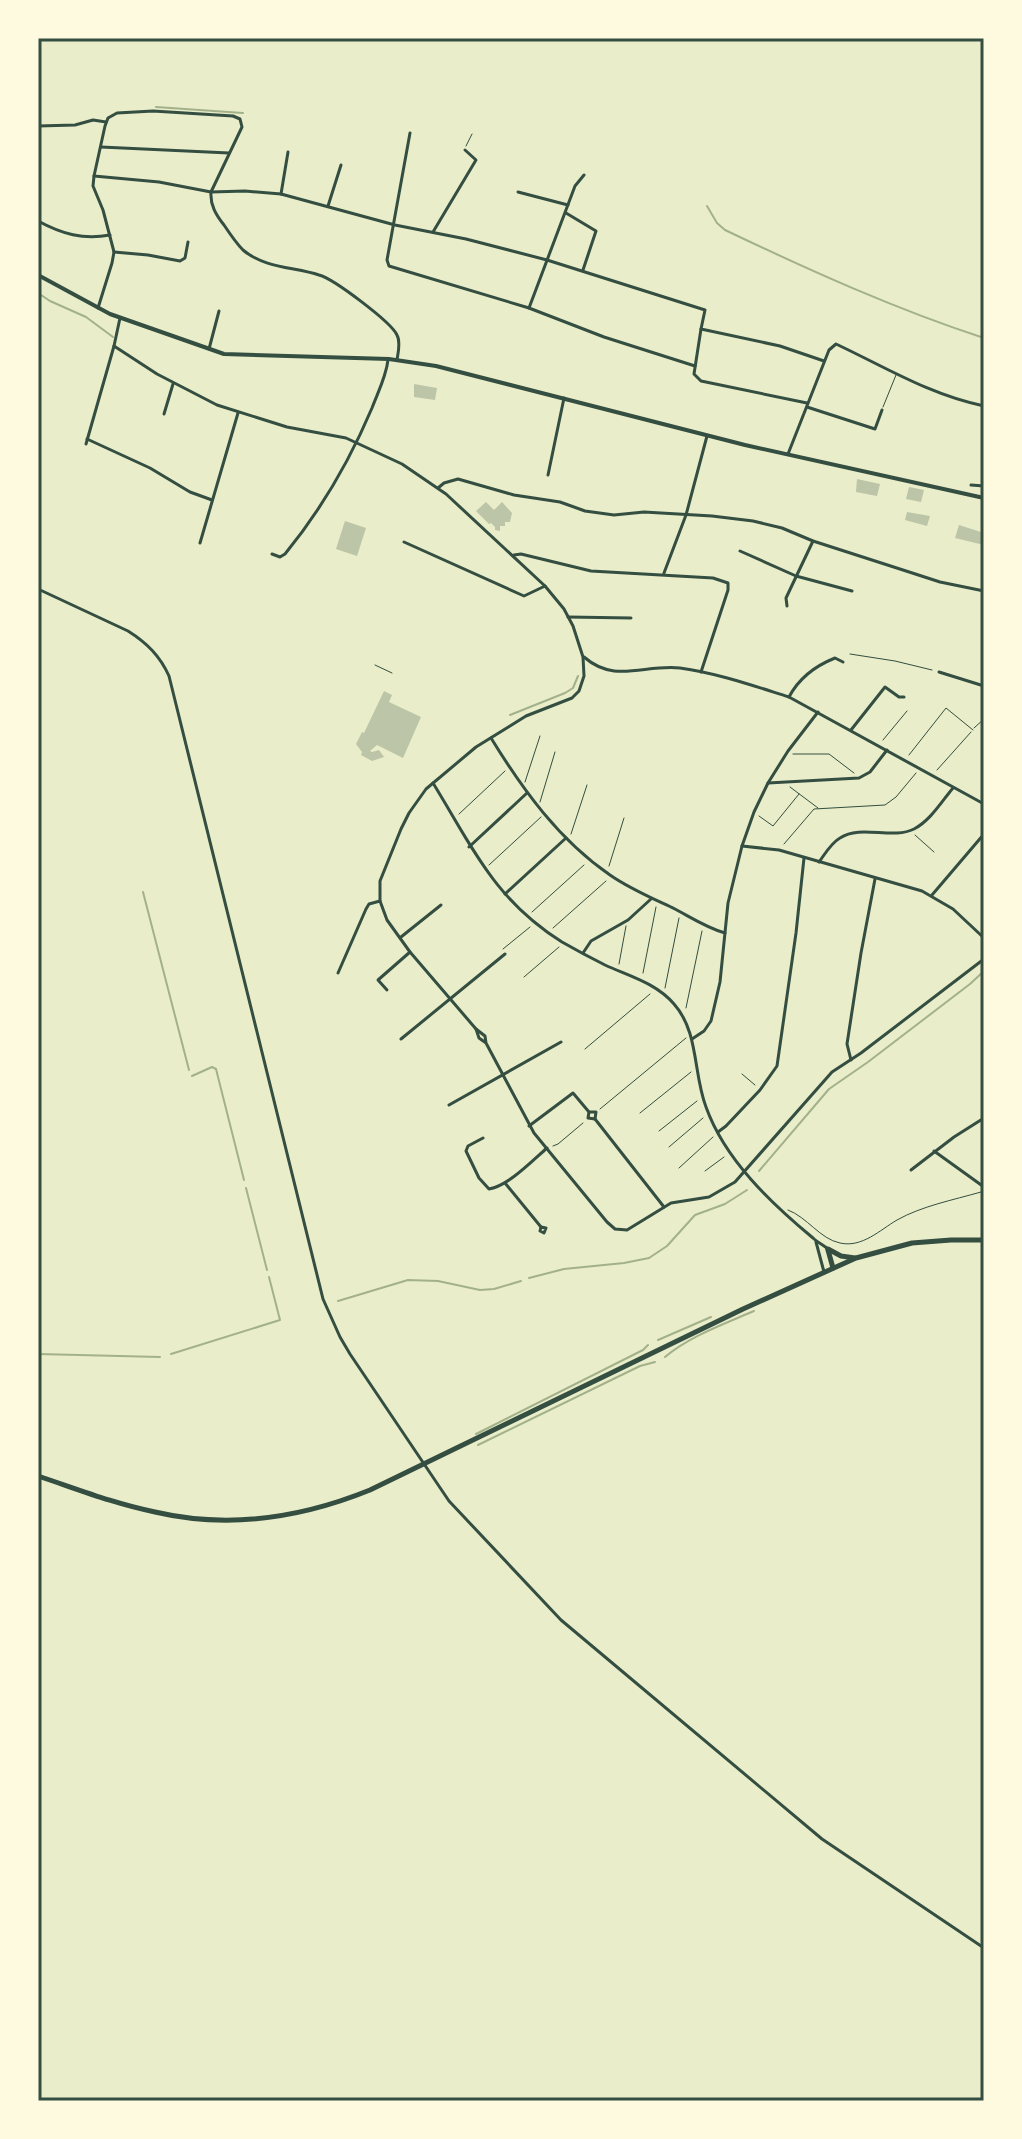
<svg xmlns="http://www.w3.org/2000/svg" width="1022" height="2139" font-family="Cabin,sans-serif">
<rect width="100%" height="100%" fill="#e9edc9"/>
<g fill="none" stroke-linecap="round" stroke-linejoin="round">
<g stroke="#a3b18a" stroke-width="2">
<polyline points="156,107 243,113"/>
<path d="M707 206 717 223 725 230C809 270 895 309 984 338"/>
<polyline points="38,293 50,301 86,317 113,337"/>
<polyline points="510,715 565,693 573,688 578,676"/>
<polyline points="143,892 189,1070"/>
<polyline points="192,1076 212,1067 216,1069 244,1180"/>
<polyline points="759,1171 829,1089 868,1062 970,984 984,971"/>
<polyline points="246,1188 267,1270"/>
<polyline points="529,1278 564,1269 624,1263 649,1258 667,1246 695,1215 725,1204 747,1190"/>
<polyline points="338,1301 408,1280 438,1281 480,1290 494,1289 521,1281"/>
<polyline points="658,1340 711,1317"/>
<polyline points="38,1354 160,1357"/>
<polyline points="171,1354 280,1320 269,1277"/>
<path d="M665 1357C690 1336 724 1324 754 1311"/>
<polyline points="476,1434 643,1350 648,1345"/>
<polyline points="478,1445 640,1366 655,1362"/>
</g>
</g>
<g fill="#bcc5a7">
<polygon points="414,384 437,388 435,400 414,397"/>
<polygon points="857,479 880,484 877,496 856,492"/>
<polygon points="909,487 924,490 921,502 906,499"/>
<polygon points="486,502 494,510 502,502 512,513 510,522 505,522 505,526 500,526 500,531 495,530 495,527 491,523 489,524 476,511"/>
<polygon points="907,512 930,516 927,526 905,520"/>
<polygon points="345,521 366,528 357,556 336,549"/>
<polygon points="959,525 984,533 984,545 955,538"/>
<polygon points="384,691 392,695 389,702 421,717 403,758 377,745 370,751 372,752 379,750 384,757 372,761 361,755 362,752 356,744 362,732 364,733"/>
</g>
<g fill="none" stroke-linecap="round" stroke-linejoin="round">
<g stroke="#344e41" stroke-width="1">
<polyline points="466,146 472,134"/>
<polyline points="850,654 895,661 932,670"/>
<polyline points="974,728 984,719"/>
<polyline points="883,740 907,711"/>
<polyline points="793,754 829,754 854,773"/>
<polyline points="909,755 946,708 973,730"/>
<polyline points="937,770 971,732"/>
<polyline points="525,782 540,736"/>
<polyline points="790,787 818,808"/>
<polyline points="540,802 555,752"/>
<polyline points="459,814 505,771"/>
<polyline points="759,816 773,826 799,794"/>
<polyline points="571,834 587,785"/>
<polyline points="915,835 934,852"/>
<polyline points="784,844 814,809 885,805 896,797 916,773"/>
<polyline points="489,865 541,817"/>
<polyline points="609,866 624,818"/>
<polyline points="532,912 584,865"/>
<polyline points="553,928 606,881"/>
<polyline points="503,949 530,927"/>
<polyline points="619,964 626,926"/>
<polyline points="643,973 656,907"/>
<polyline points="524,977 559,947"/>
<polyline points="665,988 679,918"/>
<polyline points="686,1008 702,931"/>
<polyline points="585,1049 650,994"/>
<polyline points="742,1074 755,1085"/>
<polyline points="600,1109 686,1038"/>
<polyline points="640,1113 691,1072"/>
<polyline points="659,1131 697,1101"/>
<polyline points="553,1146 558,1144 583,1123"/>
<polyline points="669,1147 703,1118"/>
<polyline points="679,1168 713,1137"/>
<polyline points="705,1171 724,1157"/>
<path d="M788 1210C807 1217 820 1239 840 1243 862 1248 880 1230 897 1220 922 1206 953 1200 981 1192"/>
</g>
<g stroke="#344e41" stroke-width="1">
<polyline points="883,407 896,375"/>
<polyline points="375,665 392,673"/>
</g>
<g stroke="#344e41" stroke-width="3">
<polyline points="38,126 75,125 93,120 106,122"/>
<polyline points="410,133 387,260 389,266 529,308 604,337 695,366"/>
<polyline points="101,147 229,153"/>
<polyline points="94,176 159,182 211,192 245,191 281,194 395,225 466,239 547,260 705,310 701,329 780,346 824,361"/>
<polyline points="518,192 568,205"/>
<polyline points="281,194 288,152"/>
<polyline points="328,206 341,165"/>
<polyline points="566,213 596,231 583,270"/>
<path d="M38 221C62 234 83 240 110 235"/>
<polyline points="433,232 476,160 465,150"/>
<polyline points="114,252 148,255 180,261 185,258 188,242"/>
<path d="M98 308 112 263 114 252 103 210 93 186 94 176 105 126 108 118 117 113 153 111 233 116 240 119 242 127 211 192C210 205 216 215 224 225 230 234 236 243 243 250 264 268 294 267 319 275 334 279 391 322 397 335 401 342 398 353 397 360"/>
<polyline points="529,308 575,186 584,175"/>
<polyline points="701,329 694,374 701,381 807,403"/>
<polyline points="114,346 157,374 217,405 287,427 346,438 402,464 446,494 545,586 564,609 573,626 583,657 584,676 579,691 572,698 526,716 476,747 426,789 409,813 401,829 380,881 380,901 387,920 410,952 476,1029"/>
<polyline points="209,349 219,311"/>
<polyline points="807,407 875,429 882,410"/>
<polyline points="164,414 173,384"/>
<polyline points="87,439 150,468 190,492 212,500"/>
<polyline points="86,444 114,346 120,318"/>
<path d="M788 454 829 350 836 344C885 367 930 395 984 406"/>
<polyline points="548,475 564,398"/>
<polyline points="971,485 984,486"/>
<polyline points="438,488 444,483 458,479 514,495 560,502 585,511 614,515 644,512 712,516 753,521 782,528 813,541 903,570 940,582 984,591"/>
<polyline points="404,542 524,596 545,586"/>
<polyline points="200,543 238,413"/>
<polyline points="740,551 796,576 852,591"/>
<path d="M272 554 280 557 285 554C321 510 350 460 372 408 378 392 386 377 388 360"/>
<polyline points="514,555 521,554 591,571 713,578 728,583 728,590 701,672"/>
<polyline points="664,573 686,515 707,436"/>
<path d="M38 589 128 631C147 643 160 656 169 676L323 1299 340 1337 350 1354 449 1501 561 1620 822 1839 984 1948"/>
<polyline points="787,606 786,598 813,541"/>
<polyline points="568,617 631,618"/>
<path d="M584 657C615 684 644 664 680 668 717 673 754 686 789 697L984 804"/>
<polyline points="939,672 984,686"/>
<path d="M789 697C799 678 815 666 835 658L843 662"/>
<polyline points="851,730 885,687 899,697 904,697"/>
<path d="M491 738C523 790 559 840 610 875 630 889 654 899 675 909 692 918 707 928 725 933"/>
<path d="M433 783C473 848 494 899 562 942 576 950 591 958 605 965 629 976 656 983 674 1004 699 1032 693 1073 706 1107 725 1160 771 1203 813 1238 817 1242 823 1245 828 1249"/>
<polyline points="768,783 859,778 870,772 887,750"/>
<polyline points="742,846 779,850 922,891 953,909 984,938"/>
<polyline points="469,847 527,793"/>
<path d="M819 862C825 854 831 843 840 838 861 824 892 840 914 829 930 821 942 801 953 788"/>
<polyline points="505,894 566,838"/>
<polyline points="932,895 984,834"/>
<polyline points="401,937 441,905"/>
<polyline points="583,953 591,941 628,920 651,899"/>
<polyline points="338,973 366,909 369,904 380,901"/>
<polyline points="387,990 378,980 410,952"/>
<polyline points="401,1039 505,954"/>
<polyline points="692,1039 704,1031 711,1021 720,982 728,903 742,846 754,812 768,783 788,751 818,712"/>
<polyline points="486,1043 479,1038 476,1029 485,1036 486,1043 534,1133 607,1222 615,1229 627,1230 671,1203 709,1197 735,1182 832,1072 861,1053 984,959"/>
<polyline points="851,1060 847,1044 861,953 875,879"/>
<polyline points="449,1105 561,1042"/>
<polygon points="589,1112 596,1112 595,1119 588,1118"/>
<polyline points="595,1119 664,1207"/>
<polyline points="529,1126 573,1093 589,1112"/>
<polyline points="718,1132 726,1126 760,1090 777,1066 796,933 804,858"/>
<path d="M483 1138 468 1146 466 1151 479 1178 489 1189C508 1186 532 1161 547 1148"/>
<polyline points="934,1151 984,1187"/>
<polyline points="911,1170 954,1137 984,1118"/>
<polyline points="505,1183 541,1227"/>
<polygon points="541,1227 546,1228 544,1233 540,1231"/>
<polyline points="816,1242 824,1272"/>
</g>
<polyline stroke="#344e41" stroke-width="4" points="38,275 110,314 224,354 389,359 436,366 745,445 984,498"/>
<g stroke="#344e41" stroke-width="5">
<polyline points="828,1249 841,1256 855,1258"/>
<polyline points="828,1250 833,1268"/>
<path d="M38 1476C77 1489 115 1504 155 1512 228 1529 301 1518 370 1490L743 1309 856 1258 912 1243 951 1240H984"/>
</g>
</g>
<rect width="1022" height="2139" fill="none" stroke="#fefae0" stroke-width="80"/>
<rect x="40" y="40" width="942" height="2059" fill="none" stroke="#344e41" stroke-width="3"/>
</svg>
